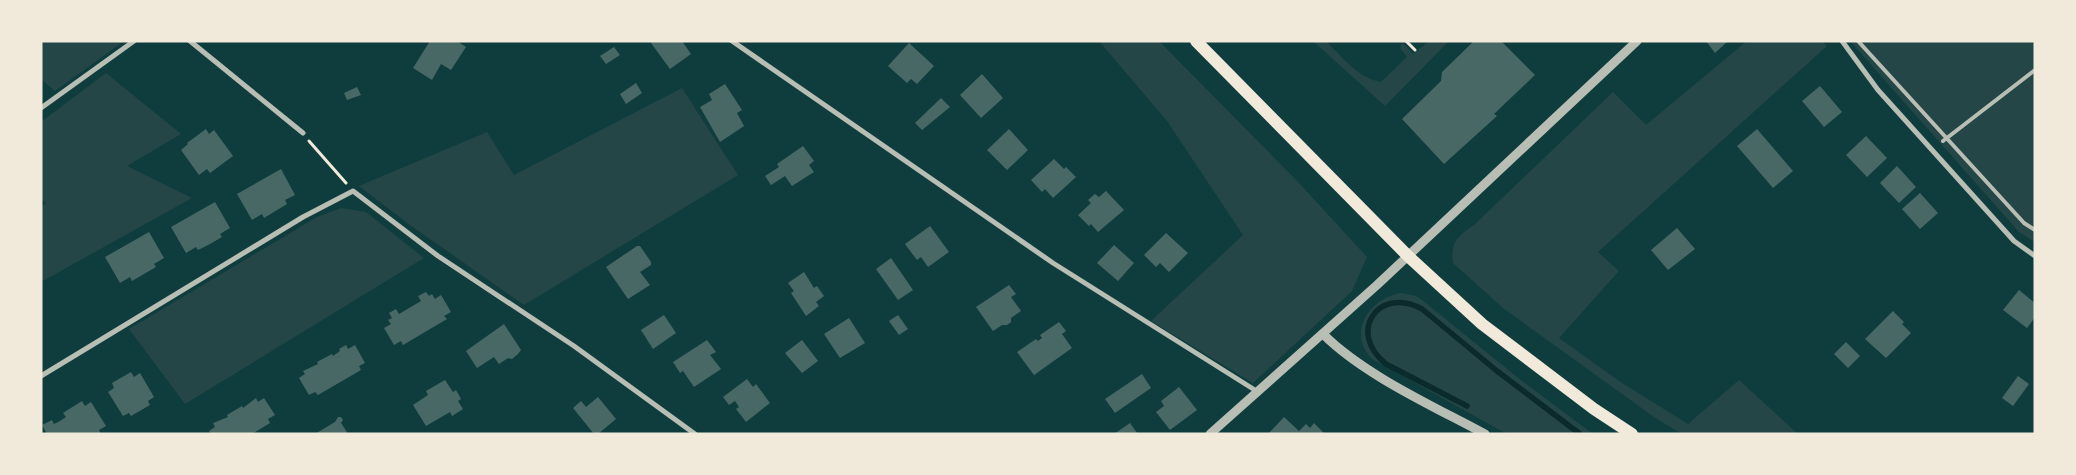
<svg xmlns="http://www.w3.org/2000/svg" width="2076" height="475" font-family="Overpass,sans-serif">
<rect width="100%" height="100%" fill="#0f3d3e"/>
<g fill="#244646">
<polygon points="41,41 124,41 55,91 41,79"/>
<polygon points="1099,41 1159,41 1299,183 1367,257 1352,291 1253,383 1151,321 1243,235 1167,121"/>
<path d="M1313 41H1326C1342 57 1358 78 1381 82L1407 57 1400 48 1402 42 1413 54 1429 41H1449L1385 106Z"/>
<path d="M1747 41H1822L1827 46 1598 252 1619 271 1559 338 1619 381 1688 424 1739 380 1798 434H1682L1654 417 1503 308 1453 263C1450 242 1458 236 1474 225L1613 92 1646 125Z"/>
<polygon points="1850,41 2035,41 2035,242 2019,232"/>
<polygon points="106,73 181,134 127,166 192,198 41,282 41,207 46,203 41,198 41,122"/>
<polygon points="682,88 738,175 524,305 410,225 359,186 487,132 514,175"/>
<polygon points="341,208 366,212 424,258 185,404 129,329 317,217"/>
<path d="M1402 293 1416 296 1422 300 1522 381 1593 434H1507L1372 359C1346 333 1370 297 1402 293Z"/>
</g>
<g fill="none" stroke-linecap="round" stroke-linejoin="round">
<path stroke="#0a2a2b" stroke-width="5.5" d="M1467 406 1386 364C1346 332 1379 285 1422 309L1497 371 1580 434"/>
</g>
<g fill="#486865">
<polygon points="430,41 457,41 466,47 451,70 441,64 432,80 413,68"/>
<polygon points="653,41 682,41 691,54 670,69 651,43"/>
<polygon points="1474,41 1501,41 1535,75 1494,114 1497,116 1444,164 1402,119 1441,81 1442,72"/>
<polygon points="1706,41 1728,41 1715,53"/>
<polygon points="909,43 934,66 917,84 911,79 907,83 888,66"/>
<polygon points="614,47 620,55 606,64 600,56"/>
<polygon points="982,74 1003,98 981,118 960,95"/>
<polygon points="636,83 642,93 626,104 620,94"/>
<polygon points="725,84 742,110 737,113 744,126 720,142 700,107 712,100 709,94"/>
<polygon points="1820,86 1842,112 1824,127 1802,101"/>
<polygon points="357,87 361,95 347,100 344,93"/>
<polygon points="941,98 950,107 922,130 915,123"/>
<polygon points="206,129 209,134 214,130 233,156 210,173 207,169 199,175 181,150 188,144 187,143"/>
<polygon points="1009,129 1028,150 1007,170 987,150"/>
<polygon points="1757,129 1793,171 1773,188 1737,146"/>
<polygon points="1866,136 1887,158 1867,177 1846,155"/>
<polygon points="803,146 814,161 809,165 814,172 792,186 785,176 771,185 765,176 779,167 777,164"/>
<polygon points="1054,159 1064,169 1066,167 1076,177 1053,198 1045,189 1042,192 1031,180"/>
<polygon points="1897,166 1916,187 1899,203 1880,183"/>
<polygon points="281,169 295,195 285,200 287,204 264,218 262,214 252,220 237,194"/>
<polygon points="1106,191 1124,210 1098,232 1091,224 1089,226 1078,215 1091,203 1088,200 1095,194 1099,197"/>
<polygon points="1920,193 1938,213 1920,229 1902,209"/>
<polygon points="215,202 230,228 220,234 222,237 210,244 198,250 196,247 186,253 171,227"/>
<polygon points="930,226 949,252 928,267 921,257 917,260 905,244"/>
<polygon points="1677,228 1695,249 1668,270 1651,250"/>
<polygon points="149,232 164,258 154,264 156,267 132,281 130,277 120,283 105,257"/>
<polygon points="1166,233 1188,253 1169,272 1160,263 1156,267 1144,255"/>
<polygon points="1114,245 1134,263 1118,281 1097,263"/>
<polygon points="637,246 640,246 651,262 651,265 640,272 650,285 628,299 606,267"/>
<polygon points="891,258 913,290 898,300 876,269"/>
<polygon points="804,272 814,288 817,286 824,296 816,302 819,306 806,316 791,293 794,291 788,283"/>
<polygon points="1009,285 1016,294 1011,297 1021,311 1011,318 1011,322 1007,325 1002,325 993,331 976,307"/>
<polygon points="2019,290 2035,303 2035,317 2027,328 2003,310"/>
<polygon points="426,292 429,296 432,294 435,299 441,295 451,312 444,316 447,319 403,345 401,341 394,345 384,328 391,324 388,320 392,318 389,313 396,309 399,314 421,301 418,296"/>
<polygon points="1893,311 1904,322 1902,324 1911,333 1886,358 1865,339"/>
<polygon points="664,315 676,333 653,349 641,330"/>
<polygon points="898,315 908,329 899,335 889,321"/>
<polygon points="849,318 865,343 840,358 824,334"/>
<polygon points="1059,322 1066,331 1062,334 1072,348 1034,375 1017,352 1036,339 1038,341 1042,338 1040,335"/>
<polygon points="504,324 521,350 518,354 512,359 508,358 499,364 494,357 477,368 466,351"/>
<polygon points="707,340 716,352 710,355 721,369 694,387 683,371 680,373 673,362"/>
<polygon points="802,340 818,361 802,373 785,353"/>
<polygon points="1846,342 1860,356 1848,368 1834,354"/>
<polygon points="346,345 348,349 355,345 365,363 359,366 361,370 318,395 315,392 309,395 299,378 305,374 303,371 318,364 317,362 332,354 333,356 340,351 339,349"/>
<polygon points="131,372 134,377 140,373 154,397 148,401 150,405 131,416 129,413 123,416 108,392 114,388 112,383"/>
<polygon points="1142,374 1151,388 1115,413 1105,399"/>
<polygon points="2018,376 2029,384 2013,406 2002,398"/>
<polygon points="747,379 753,387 756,384 770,403 746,422 736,409 739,407 735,401 729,405 723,397"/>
<polygon points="445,380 453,392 456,390 461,399 458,401 463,409 452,416 450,412 426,426 413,405 428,395 426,391"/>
<polygon points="1179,387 1197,410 1170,430 1156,412 1164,406 1161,401"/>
<polygon points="598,397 616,419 598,434 594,434 573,408 581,401 586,407"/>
<polygon points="256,398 258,402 264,398 275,415 268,419 270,423 252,434 211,434 209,431 215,427 213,423 228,417 227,415 242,406 243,408"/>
<polygon points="82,401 85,406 91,402 106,426 99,430 101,434 47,434 42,425 52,420 54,424 60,421 66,417 63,413"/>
<polygon points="338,417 341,417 343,420 341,423 347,432 346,434 315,434 335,422"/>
<polygon points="1284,417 1299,431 1306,424 1310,428 1314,423 1325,434 1268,434"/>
<polygon points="1130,423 1137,433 1114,434"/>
</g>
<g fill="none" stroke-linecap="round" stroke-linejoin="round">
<g stroke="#f1e9da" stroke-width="3">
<polyline points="1406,41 1415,50"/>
<polyline points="309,141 346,183"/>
</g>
<g stroke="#b8beb3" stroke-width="4">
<polyline points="1858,41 2024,223 2035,230"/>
<polyline points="1943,141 2035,70"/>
</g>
<g stroke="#b8beb3" stroke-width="5">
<polyline points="190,41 303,133"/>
<polyline points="732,41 1053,263 1258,392"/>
<polyline points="1842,41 1878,90 2014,241 2035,256"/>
<polyline points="41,108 134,41"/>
<polyline points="41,376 303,217 353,191 438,256 574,346 695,434"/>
</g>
<g stroke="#b8beb3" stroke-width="9">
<path d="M1323 334C1364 375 1433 406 1485 434"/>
<polyline points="1210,434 1377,285 1637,41"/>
</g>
<polyline stroke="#f1e9da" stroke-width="12" points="1196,41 1408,256 1482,324 1594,409 1632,434"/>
</g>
<rect width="2076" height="475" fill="none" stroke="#f1e9da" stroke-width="85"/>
</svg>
